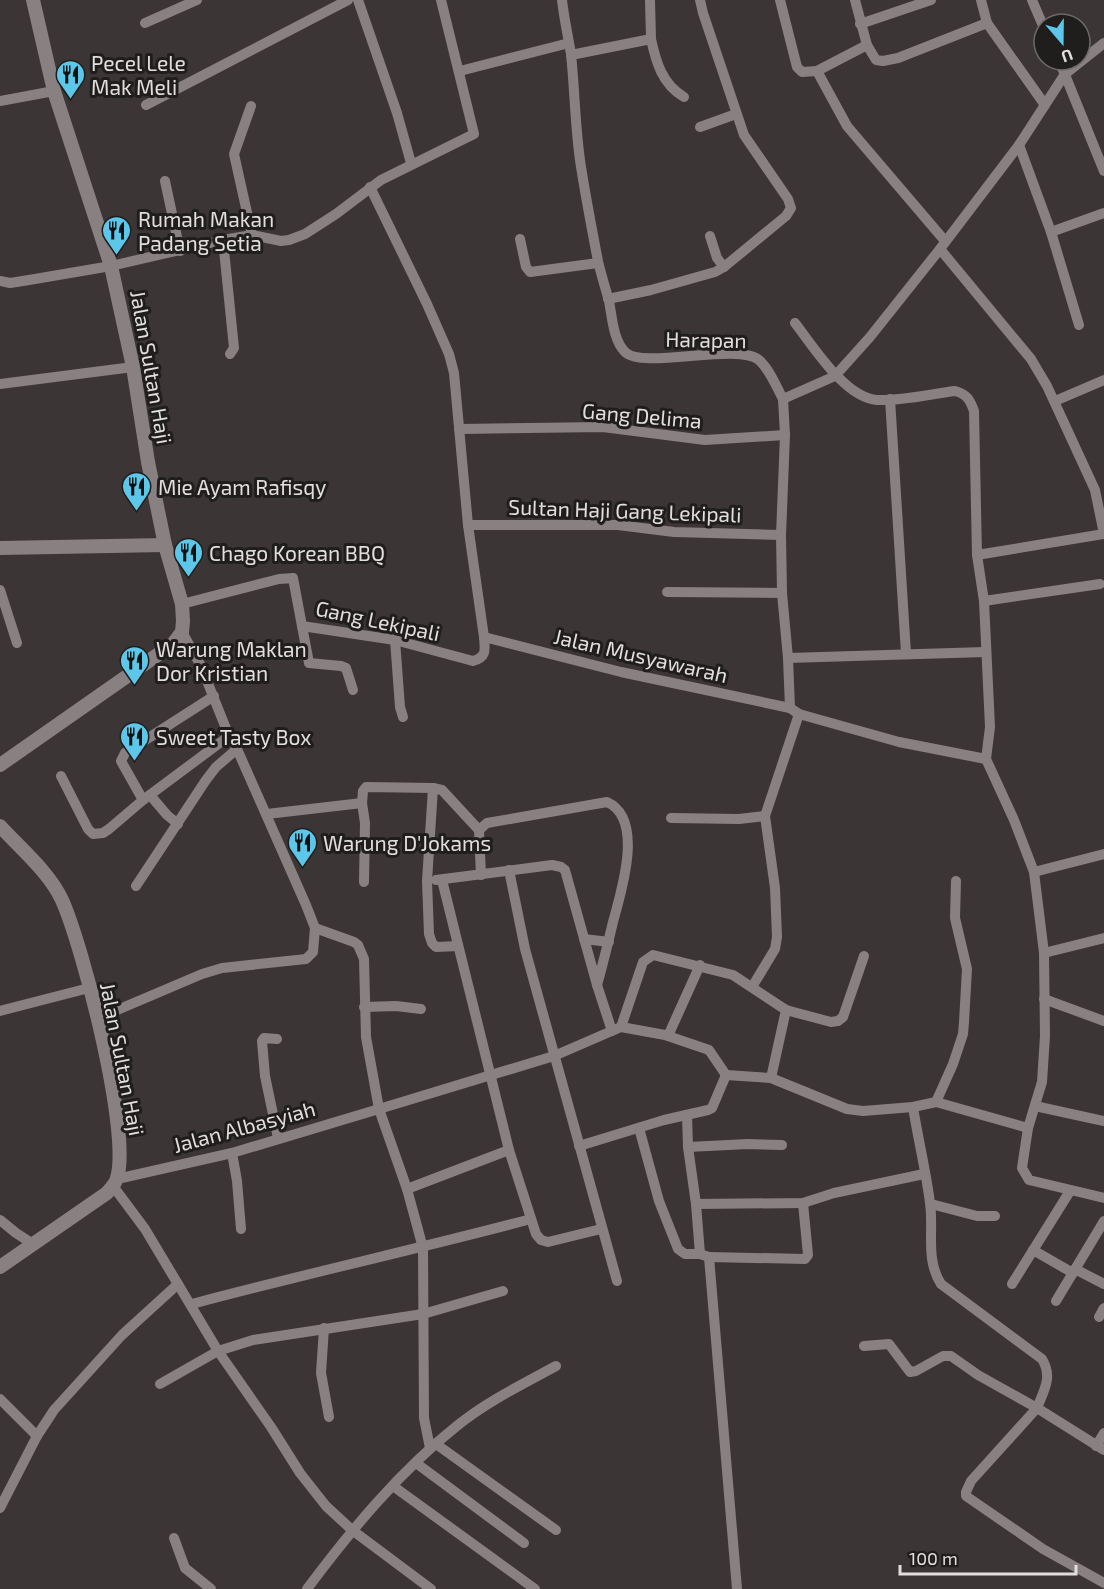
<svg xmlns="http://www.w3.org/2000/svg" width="1104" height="1589" font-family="'Exo 2',sans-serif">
<rect width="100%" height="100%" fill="#3c3535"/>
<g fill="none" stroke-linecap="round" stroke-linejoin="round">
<g stroke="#898181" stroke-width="10">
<polyline points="358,0 397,113 411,163"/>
<path d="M562 0C564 18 568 36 571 54 575 92 575 129 581 167 586 198 592 230 598 261 601 274 605 287 609 301 612 316 613 340 625 352 643 370 738 342 759 360 770 370 776 386 783 399L835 376 870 337 940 249 1019 145 1065 74 1104 43"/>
<polyline points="780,0 797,67 802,72 817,71"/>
<polyline points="855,0 867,45 876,60 883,61 898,58 987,23"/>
<polyline points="981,0 987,23 1045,105"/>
<polyline points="1032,0 1044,28"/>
<polyline points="145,23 197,0"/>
<polyline points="860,24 931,0"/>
<path d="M651 39C656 62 662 84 684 97"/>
<polyline points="867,45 817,71 847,126 945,241"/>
<polyline points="571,55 651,39 650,0"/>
<polyline points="1059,60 1104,171"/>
<polyline points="460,71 569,43"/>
<polyline points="0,101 54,91"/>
<polyline points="146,105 348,0"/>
<polyline points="251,106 234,154 252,235"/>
<polyline points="700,127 736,114"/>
<polyline points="1019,145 1051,232 1079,325"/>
<polyline points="165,181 180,251"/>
<polyline points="1051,232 1104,213"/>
<polyline points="710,236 717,258 724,267"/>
<polyline points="520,239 526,267 530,272 598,263"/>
<polyline points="223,240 234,348 230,354"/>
<polyline points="940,249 1031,359 1047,386 1095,490 1104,534"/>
<polyline points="0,281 10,283 29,280 111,266 223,240 252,235 281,241 289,240 305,234 336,214 381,180 474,134 441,0"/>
<polyline points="608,299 651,290 715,272 724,267 786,216 791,208 788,199 744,135 703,13 700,0"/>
<path d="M795 323C813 346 845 398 877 400 902 401 930 394 955 391 967 394 970 400 974 411L977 555 984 601 990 727 986 759"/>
<polyline points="0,384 133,367"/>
<polyline points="783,399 785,435 781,535 782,593 788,658 790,708 799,714 899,742 986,759 1014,820 1034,872 1044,953 1045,1036 1042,1082 1028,1128 1022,1168 1029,1180 1104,1198"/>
<polyline points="890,399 906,653"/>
<polyline points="1055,401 1104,380"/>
<polyline points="459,429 603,427 705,440 785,435"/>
<polyline points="468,525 618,525 674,532 781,535"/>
<polyline points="977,555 1104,534"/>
<polyline points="0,590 17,643"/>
<polyline points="667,592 782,593"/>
<polyline points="984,601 1100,584"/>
<path d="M182 604 279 579 293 578 302 626 395 640 473 661C487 657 485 650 484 637L468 525 454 373 449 354 427 304 370 187"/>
<polyline points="302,626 309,663 341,666 346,668 353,690"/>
<polyline points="484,637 621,672 790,708"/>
<polyline points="395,640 400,707 403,717"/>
<polyline points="788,658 985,652"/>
<polyline points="61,776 88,829 93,834 103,833 109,829 143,800 229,736"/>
<polyline points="433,788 442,790 479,830"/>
<polyline points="150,795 167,815 178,824"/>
<polyline points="143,800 121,761 125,753 214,696"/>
<polyline points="267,814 362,803"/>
<polyline points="671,818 739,819 765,816"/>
<polyline points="509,870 525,949 617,1281"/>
<polyline points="1034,872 1104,854"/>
<path d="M481 875 479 830 487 823 607 802C645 819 621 892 613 922 608 943 603 964 597 985"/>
<polyline points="436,880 552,865 561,867 565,870 597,985 612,1031"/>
<polyline points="442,880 509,1150 536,1234 541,1240 548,1242 601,1229"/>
<polyline points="364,882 365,823 362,803 363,791 366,787 433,788 427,881 429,934 432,943 436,947 458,946"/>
<polyline points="136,886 206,780 216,767 237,749"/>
<polyline points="315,928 354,942 358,945 364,959 366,1037 379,1109 407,1189 423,1248 424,1418 430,1448"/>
<polyline points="584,939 609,942"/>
<polyline points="1044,953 1104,938"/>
<polyline points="752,987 775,949 777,937 775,888 765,816 799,714"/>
<polyline points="1044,999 1104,1021"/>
<polyline points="364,1007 396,1006 421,1009"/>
<polyline points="0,1011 89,988"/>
<polyline points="96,1019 202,974 222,968 306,959 313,952 315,928 306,905 237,749 229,736 201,666 182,632"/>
<polyline points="621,1027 643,962 653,955 733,975 786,1010 831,1022 838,1021 843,1017 864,956"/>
<polyline points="668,1036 700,965"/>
<polyline points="277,1039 264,1038 262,1041 265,1076 278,1138"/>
<polyline points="771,1078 786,1010"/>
<polyline points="936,1102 953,1064 963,1034 964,1022 967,969 955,918 956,881"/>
<polyline points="1035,1106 1104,1121"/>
<path d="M913 1107C918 1139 926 1171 930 1203 934 1230 925 1259 941 1284L1042 1359C1053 1377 1044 1390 1037 1408L1104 1450"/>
<polyline points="687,1115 688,1147 696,1204 700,1254 709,1257 737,1589"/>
<polyline points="639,1128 659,1201 678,1249 685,1254 700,1254"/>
<polyline points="579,1146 664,1120 708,1110 712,1108 726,1075"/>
<polyline points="688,1147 748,1144 782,1145"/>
<polyline points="232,1153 237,1181 241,1229"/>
<polyline points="117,1179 232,1153 379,1109 554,1056 621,1027 665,1035 709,1050 726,1075 771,1078 847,1109 863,1111 913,1107 936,1102 1028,1128"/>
<polyline points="113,1186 145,1229 218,1351 271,1427 300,1473 326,1506 352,1530 431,1589"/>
<polyline points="407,1189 509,1150"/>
<polyline points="696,1204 803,1203 834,1193 924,1174"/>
<polyline points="931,1204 977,1216 995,1216"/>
<polyline points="0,1220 16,1233 33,1244"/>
<polyline points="1033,1250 1073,1273"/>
<polyline points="709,1257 805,1259 808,1255 803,1203"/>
<polyline points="1075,1269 1104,1284"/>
<polyline points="1012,1284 1070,1191"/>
<polyline points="1056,1301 1104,1221"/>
<path d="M192 1304C304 1274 418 1249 531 1219"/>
<polyline points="1099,1317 1104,1308"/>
<polyline points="324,1328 321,1373 329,1417"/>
<polyline points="864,1346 889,1344 910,1372 916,1371 943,1356 951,1356 978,1375 1037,1408 971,1481 966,1492 966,1496 1043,1549 1104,1583"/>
<polyline points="160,1384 218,1351 253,1340 423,1314 503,1291"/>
<polyline points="0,1399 37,1436"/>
<polyline points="436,1444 556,1530"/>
<polyline points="1096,1446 1104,1433"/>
<polyline points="416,1463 524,1543"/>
<polyline points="393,1486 535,1589"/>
<polyline points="0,1508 37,1436 54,1410 122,1335 178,1284"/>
<polyline points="174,1538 185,1568 211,1589"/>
<path d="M307 1589C351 1530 400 1471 458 1425 488 1401 523 1384 556 1366"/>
</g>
<g stroke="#898181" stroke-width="14">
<polyline points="0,548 165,545"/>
<polyline points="0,765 173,644 182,632 183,621 182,604 165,545 148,462 133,367 111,266 54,91 33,0"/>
<path d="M0 826C21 849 49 872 62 900 83 947 131 1132 117 1178 116 1183 111 1188 107 1193L0 1267"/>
</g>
</g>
<defs>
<symbol id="restaurant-pin" viewBox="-11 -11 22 30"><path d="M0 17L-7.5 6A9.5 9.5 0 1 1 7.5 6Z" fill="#5cc7e8" stroke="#201d1d"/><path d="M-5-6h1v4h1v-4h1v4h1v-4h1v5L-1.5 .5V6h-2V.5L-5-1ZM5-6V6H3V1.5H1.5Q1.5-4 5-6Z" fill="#111"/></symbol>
</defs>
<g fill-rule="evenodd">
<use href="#restaurant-pin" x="54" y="58" width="33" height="45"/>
<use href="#restaurant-pin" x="100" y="214" width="33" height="45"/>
<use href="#restaurant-pin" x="120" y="470" width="33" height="45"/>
<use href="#restaurant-pin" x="172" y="536" width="33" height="45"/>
<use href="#restaurant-pin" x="118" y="644" width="33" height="45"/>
<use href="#restaurant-pin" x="118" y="720" width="33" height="45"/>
<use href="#restaurant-pin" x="286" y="826" width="33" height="45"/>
</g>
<g text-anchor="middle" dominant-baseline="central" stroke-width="6" stroke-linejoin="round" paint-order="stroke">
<g font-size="21" fill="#e3dede" stroke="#201d1d" text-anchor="start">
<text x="91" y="62">Pecel Lele<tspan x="91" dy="24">Mak Meli</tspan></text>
<text x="138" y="218">Rumah Makan<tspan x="138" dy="24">Padang Setia</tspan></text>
<text x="158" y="486">Mie Ayam Rafisqy</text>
<text x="209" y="552">Chago Korean BBQ</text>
<text x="156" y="648">Warung Maklan<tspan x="156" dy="24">Dor Kristian</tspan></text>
<text x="156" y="736">Sweet Tasty Box</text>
<text x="323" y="842">Warung D'Jokams</text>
</g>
<g font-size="21" fill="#e3dede" stroke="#201d1d">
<text transform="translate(706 339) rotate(1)">Harapan</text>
<text transform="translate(152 367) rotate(80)">Jalan Sultan Haji</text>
<text transform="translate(642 415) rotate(5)">Gang Delima</text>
<text transform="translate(625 510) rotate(2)">Sultan Haji Gang Lekipali</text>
<text transform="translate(378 620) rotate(12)">Gang Lekipali</text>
<text transform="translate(641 655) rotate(13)">Jalan Musyawarah</text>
<text transform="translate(123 1059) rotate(79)">Jalan Sultan Haji</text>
<text transform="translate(244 1126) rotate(-15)">Jalan Albasyiah</text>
</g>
</g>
<g transform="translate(1062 42) rotate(160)"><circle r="28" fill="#201d1d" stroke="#6e6a6a" stroke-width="1.5"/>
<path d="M0-4.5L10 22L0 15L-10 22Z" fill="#5cc7e8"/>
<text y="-9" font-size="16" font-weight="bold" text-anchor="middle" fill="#e3dede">U</text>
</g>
<path d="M900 1565v9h176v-9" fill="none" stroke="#e3dede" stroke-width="3"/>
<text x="909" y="1565" font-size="18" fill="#e3dede" stroke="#201d1d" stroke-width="4.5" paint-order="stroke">100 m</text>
</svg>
